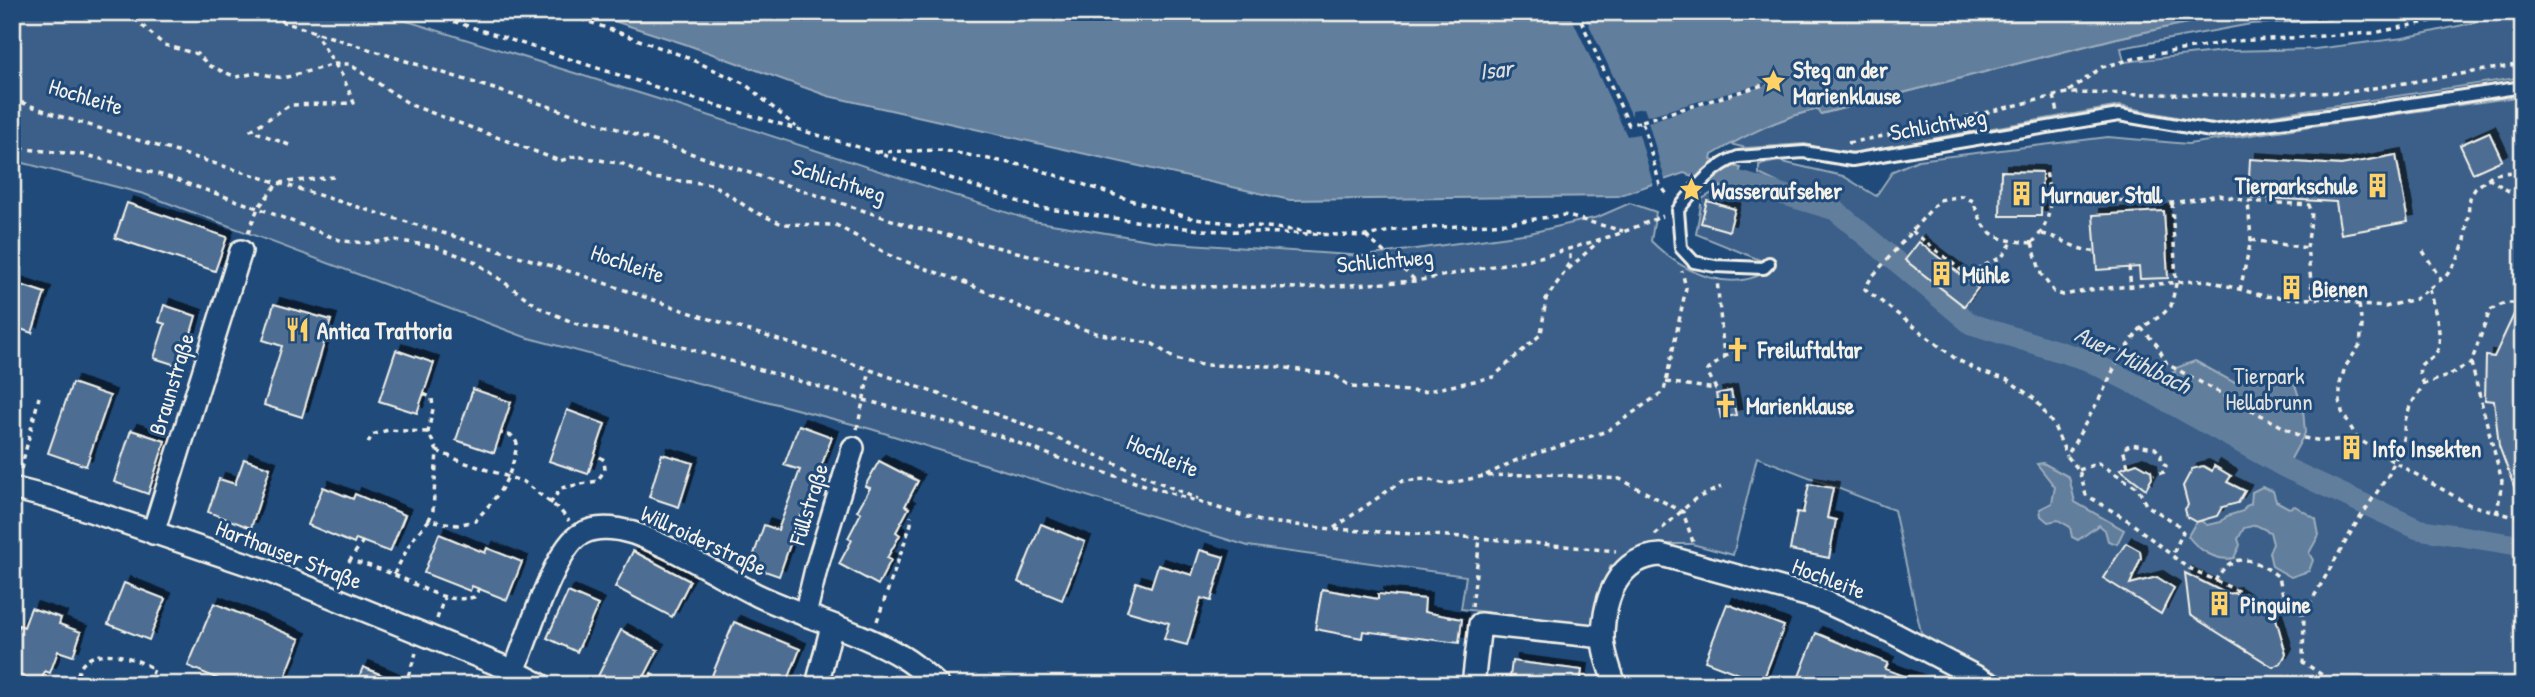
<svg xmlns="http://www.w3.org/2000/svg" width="2535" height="697" font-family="'Patrick Hand',sans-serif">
<defs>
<filter id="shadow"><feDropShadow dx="6" dy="-6" stdDeviation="0" flood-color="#0009"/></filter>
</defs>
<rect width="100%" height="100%" fill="#1f4a7a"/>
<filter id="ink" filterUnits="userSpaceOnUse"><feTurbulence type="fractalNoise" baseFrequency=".0143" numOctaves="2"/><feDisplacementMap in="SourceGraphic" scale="14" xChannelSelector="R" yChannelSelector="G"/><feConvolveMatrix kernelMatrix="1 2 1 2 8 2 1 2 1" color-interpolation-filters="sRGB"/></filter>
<g filter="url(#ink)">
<g fill="#3a5f88" stroke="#97a8b8" stroke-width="2">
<path d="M12 12H378L655 98 1033 221 1161 242 1365 256 1530 233 1598 217 1630 203 1656 212 1651 241C1684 274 1734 297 1775 266L1696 234 1702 199 1738 177 1778 183 1759 174V165L1778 161 1843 176 1876 196 1893 171 1918 160 2108 137 2188 144 2523 96V685H2020L1922 637 1894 510 1757 457 1733 555 1692 544H1651L1610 567 1598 626 1461 609 1466 576 1248 546 871 429 525 337 144 194 12 160Z"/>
<path d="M2238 12H2334L2330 20 2251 24 2121 48 2124 62 2225 51 2315 49 2403 38 2523 12V77L2212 124 2120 106 1969 132 1849 155 1805 144 1746 148 1730 144C1758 128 1787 116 1819 109L1821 114 2117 38Z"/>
</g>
<g fill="#627e9d" stroke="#9cacbb" stroke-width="2">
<path d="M586 12H2238L2117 38 1820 114 1818 109C1779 118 1746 135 1712 155L1711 160 1741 168 1733 191 1684 173 1618 196 1290 200 828 96 685 44Z"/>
<polygon points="2195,361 2233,382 2273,377 2285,378 2295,385 2303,409 2305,433 2286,468 2145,389 2152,377 2175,372 2176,368"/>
<polygon points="2043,463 2069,477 2075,502 2124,530 2117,544 2108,541 2105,530 2099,525 2078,540 2072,537 2070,527 2058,520 2048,522 2041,516 2040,509 2052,503 2055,487 2037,464"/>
<path d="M2262 487 2273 491 2276 501 2289 508 2295 506 2316 519 2319 535 2309 553 2313 560 2309 571 2291 577 2272 566 2269 552 2273 544 2270 532 2256 525 2244 528 2238 539 2240 545 2234 558C2217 562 2198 550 2188 536L2196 522 2201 521 2207 525 2221 522 2227 516 2243 511 2246 506 2251 504 2252 492Z"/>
</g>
<polygon fill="#1f4a7a" points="1569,12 1583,12 1632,116 1632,110 1644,108 1647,116 1774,80 1775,82 1648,122 1666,183 1654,187 1639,134 1627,136"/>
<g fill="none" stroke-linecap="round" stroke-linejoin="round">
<polyline stroke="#627e9d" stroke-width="21" points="1741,182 1835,210 1971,324 2087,360 2145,389 2286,468 2418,529 2523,546"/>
</g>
<g fill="#4d6e92" stroke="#f4f1e8" stroke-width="2" filter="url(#shadow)">
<polygon points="2489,132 2502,160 2473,173 2460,145"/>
<polygon points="2396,155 2408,222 2341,234 2336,202 2248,197 2250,159 2341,165"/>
<polygon points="2001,171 2042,172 2041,216 2000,216"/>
<polygon points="1707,201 1735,209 1729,231 1701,223"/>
<polygon points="127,203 227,237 215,271 115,238"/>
<polygon points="2164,211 2168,278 2140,279 2139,267 2097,270 2093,215"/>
<polygon points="1919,242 1978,288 1964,306 1905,260"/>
<polygon points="12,282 45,293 32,333 12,326"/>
<polygon points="2523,295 2523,505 2521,505 2499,446 2494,401 2485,400 2486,356 2494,357"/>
<polygon points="274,304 331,320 302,417 264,405 282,346 263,340"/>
<polygon points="164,305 196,316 189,340 184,339 176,365 154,358 165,324 159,322"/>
<polygon points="396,350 434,363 417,413 379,401"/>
<polygon points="72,383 110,396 86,466 48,453"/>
<polygon points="473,389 511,402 494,453 456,440"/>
<polygon points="1731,391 1736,415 1721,418 1716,394"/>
<polygon points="567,410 605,424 588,474 549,461"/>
<polygon points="799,425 832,437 810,497 811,498 804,518 800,516 779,576 750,566 764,525 778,530 800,470 784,465"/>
<polygon points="131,430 165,441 148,494 114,482"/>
<polygon points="662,454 693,463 679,507 649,497"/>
<polygon points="244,459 270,468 251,528 208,512 219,479 235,484"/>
<polygon points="879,461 918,481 905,506 909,508 896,532 900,535 887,558 891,560 878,585 839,564 852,540 848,538 861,513 857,511 870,488 865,486"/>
<polygon points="2137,463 2151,471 2152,478 2146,489 2120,469"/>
<polygon points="2203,466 2212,471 2214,466 2231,476 2227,482 2245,491 2238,503 2222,507 2217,516 2196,522 2187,517 2185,509 2188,505 2183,486 2192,469"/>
<polygon points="1809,484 1833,488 1827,518 1836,520 1829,558 1790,550 1797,512 1803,513"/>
<polygon points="323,487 353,499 355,494 405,515 390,552 356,539 354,544 308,525"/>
<polygon points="1041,524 1085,542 1062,600 1018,582"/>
<polygon points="439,534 485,553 487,548 522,562 507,600 472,586 470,591 424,573"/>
<polygon points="2126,543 2140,551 2141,558 2130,584 2157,577 2174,588 2161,614 2103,578"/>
<polygon points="1200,550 1224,557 1211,601 1201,598 1187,645 1164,639 1169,623 1127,611 1136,582 1151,587 1158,565 1192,575"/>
<polygon points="633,551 690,581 672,617 615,587"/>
<polygon points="2185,573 2227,594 2234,593 2254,606 2259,603 2275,615 2286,654 2281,663 2273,667 2190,615"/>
<polygon points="124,583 165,599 149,640 108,624"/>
<polygon points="1322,589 1378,599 1378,594 1425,599 1424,612 1462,619 1459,643 1363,631 1362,638 1315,629"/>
<polygon points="568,592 598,605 577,652 547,638"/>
<polygon points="214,603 300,639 282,685 232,685 188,666"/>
<polygon points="1727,604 1784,626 1762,683 1705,661"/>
<polygon points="31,608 61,618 59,624 81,632 73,656 58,651 50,673 45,671 40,683 12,673 12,646 19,625 24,627"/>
<polygon points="734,622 800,649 786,685 708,685"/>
<polygon points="621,630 658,650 640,685 605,685 596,680"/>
<polygon points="1816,633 1888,663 1885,669 1923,683 1922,685 1811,685 1798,679"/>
<polygon points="1512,661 1582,670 1580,685 1509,685"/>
<polygon points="363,667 405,685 356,685"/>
</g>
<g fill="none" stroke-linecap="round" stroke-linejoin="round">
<defs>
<path id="service" d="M1769 263 1764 268 1715 266 1694 262 1681 248 1678 210C1694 190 1713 165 1738 157L1804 152 1852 160 2119 115 2211 131 2351 113 2523 87"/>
<g id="minor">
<polyline points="12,488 55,499 268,571 514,671 541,685"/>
<polyline points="153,533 241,251"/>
<polyline points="805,615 816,569 853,448"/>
<path d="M514 671C527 640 555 547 581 534 597 525 617 528 633 533 677 549 716 574 757 595 805 618 859 630 904 658 916 665 927 676 938 685"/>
<polyline points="817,685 832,626"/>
<polyline points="1473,685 1480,624 1603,637"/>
<path d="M1615 685C1610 669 1603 653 1603 636 1604 598 1618 557 1661 555L1817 598 1891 632 1992 685"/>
</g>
</defs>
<use href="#service" stroke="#f4f1e8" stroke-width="16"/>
<use href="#minor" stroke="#f4f1e8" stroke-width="26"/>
<g stroke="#f4f1e8" stroke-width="3.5" stroke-dasharray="5 5" stroke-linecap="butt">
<polyline points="127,12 164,45 197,54 210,66 236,77 256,73 283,78 335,64 349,64 411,105 539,153 560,161 576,156 623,164 651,178 712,184 753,211 782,224 836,225 893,257 966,283 1038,315 1096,333 1153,344 1175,359 1202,365 1272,366 1334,375 1351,387 1423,392 1493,377 1541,334 1546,299 1564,273 1600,240"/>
<polyline points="252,12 557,109 910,226 1156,286 1305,288 1416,281 1545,256 1618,234 1663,216"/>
<polyline points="425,12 665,90 875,152 1034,207 1200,230 1366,236 1395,230 1506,223 1564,215 1623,231"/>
<polyline points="562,12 686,57 745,84 796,127"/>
<polyline points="1577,12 1629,125 1642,121 1660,185 1669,197"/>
<polyline points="2069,91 2102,67 2145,56 2235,41 2374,33 2474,12"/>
<polyline points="2054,96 2058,112"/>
<polyline points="12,99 59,116 581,275 694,314 831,356 1026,425 1198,499"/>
<polyline points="1642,121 1773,82"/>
<polyline points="12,142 25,149 86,155 165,176 258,208 342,241 367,243 395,240 436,247 474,261 542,309 577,324 672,344 864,400 1000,436 1061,459 1260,521 1332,529 1480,538 1616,551"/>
<polyline points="1848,143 1909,131 2067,93 2237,95 2349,92 2523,64"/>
<polyline points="289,145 251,130 290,105 354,103 343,77 315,33"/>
<polyline points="877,152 941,150 1031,167 1127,199 1194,219 1321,233"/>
<polyline points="2488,178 2523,200"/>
<polyline points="2050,191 2124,201 2172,203 2219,195 2248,201 2309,205 2312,213 2307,248 2313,298"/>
<polyline points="2172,203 2176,284 2171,306 2162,315 2141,328 2120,356 2102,394 2067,456 2079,470 2086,495 2129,521 2185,566 2246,595 2304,614 2303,662 2337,685"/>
<polyline points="1912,231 1966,274 2002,257 2013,241"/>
<polyline points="248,233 258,208 278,183 334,177"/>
<path d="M2042 234C2061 237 2077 252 2096 251"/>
<polyline points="1366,236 1416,281"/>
<polyline points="2251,240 2307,248"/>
<polyline points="2032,243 2041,274 2054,292 2063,295 2096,289 2206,280 2264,296 2301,299 2336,298 2359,305 2385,307 2415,299 2446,276 2457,261 2465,241 2470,198 2475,189 2493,174 2523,171"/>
<path d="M2032 243C1994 239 1987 239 1973 201L1963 196 1939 200 1871 278 1865 289 1956 359 1981 372 2008 380 2036 400 2054 426 2067 456"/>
<path d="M2032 243C2054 221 2051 200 2046 171"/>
<polyline points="2423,251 2441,280"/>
<polyline points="2129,267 2131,288"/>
<polyline points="1566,268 1570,262 1570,249"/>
<polyline points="2240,290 2251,240 2248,201"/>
<polyline points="2359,305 2362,326 2360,345 2345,367 2340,384 2340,401 2342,412 2357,438 2394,462 2470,505 2511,516 2523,516"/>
<polyline points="2141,328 2157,345 2167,364 2303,438 2324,441 2356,438"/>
<polyline points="1724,357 1737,350"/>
<polyline points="2471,363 2502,481 2497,513"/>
<polyline points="1666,382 1716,389"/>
<path d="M2424 384C2410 357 2432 366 2438 349 2443 332 2433 306 2429 290"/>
<polyline points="1716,389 1707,371 1724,357 1717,279"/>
<polyline points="424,394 432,398 433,409 428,432 437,451 433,510 429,520"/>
<polyline points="857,429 870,370"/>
<polyline points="368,443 372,435 388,430 428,432"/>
<polyline points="437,451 463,462 524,482 560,510 569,521"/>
<polyline points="2128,466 2123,449 2131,444 2155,448 2161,455 2161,461 2166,466 2164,472 2154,475"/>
<polyline points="21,469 39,397"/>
<polyline points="2079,470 2098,463 2138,488 2146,505 2176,523 2183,532 2172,556"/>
<polyline points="1486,475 1517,460 1607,431 1664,391 1686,288 1682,271"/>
<polyline points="550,504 561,488 597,481 605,470 604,460 595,453"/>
<polyline points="1334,528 1402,481 1426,479 1446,484 1484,476 1544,474 1620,479 1683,512 1694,545"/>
<polyline points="1655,535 1695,499 1721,487"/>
<path d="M363 541 350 560C364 564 378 568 392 574 419 584 443 605 474 597L479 589"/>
<path d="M394 574 412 540 429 520 457 525 475 521C499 495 512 479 517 443L512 436 500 433"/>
<polyline points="340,580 350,560"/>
<path d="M2215 581C2233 549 2254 558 2279 577L2286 608"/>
<polyline points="1472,607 1480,538"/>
<polyline points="2304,614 2354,527 2389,474 2403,441 2405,421 2410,406 2424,384 2445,377 2471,363 2490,310 2505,303 2523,303"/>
<polyline points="437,619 444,598"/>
<polyline points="877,621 911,524 911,516"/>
<polyline points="650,673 657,677 653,685"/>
<path d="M75 685C76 680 78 673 80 668 95 643 136 658 154 669L148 685"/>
<polyline points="405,685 416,653"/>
</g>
<use href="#service" stroke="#1f4a7a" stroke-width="10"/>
<use href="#minor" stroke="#1f4a7a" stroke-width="21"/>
</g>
</g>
<defs>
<symbol id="sight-bare" viewBox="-9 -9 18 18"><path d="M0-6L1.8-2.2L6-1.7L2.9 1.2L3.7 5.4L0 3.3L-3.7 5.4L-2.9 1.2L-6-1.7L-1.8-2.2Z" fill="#ffd166" stroke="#1f4a7a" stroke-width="2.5" paint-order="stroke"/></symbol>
<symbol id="building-bare" viewBox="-9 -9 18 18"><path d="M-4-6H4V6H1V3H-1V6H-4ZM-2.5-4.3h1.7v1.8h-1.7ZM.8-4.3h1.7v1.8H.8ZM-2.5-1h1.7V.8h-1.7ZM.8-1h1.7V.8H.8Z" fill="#ffd166" stroke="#1f4a7a" stroke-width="2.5" paint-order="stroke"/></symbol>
<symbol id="restaurant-bare" viewBox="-9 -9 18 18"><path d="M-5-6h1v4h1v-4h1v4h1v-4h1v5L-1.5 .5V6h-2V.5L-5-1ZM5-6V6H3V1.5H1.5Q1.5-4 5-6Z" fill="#ffd166" stroke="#1f4a7a" stroke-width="2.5" paint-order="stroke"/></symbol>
<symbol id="church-bare" viewBox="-9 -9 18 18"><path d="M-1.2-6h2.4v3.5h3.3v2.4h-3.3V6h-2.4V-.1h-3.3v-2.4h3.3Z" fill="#ffd166" stroke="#1f4a7a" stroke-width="2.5" paint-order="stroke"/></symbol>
</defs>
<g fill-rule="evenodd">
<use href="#sight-bare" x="1756" y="64" width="35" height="35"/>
<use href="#building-bare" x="2360" y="168" width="35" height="35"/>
<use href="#sight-bare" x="1674" y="172" width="35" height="35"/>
<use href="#building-bare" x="2004" y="176" width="35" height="35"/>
<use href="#building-bare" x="1924" y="256" width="35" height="35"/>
<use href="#building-bare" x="2274" y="270" width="35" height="35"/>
<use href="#restaurant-bare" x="280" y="312" width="35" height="35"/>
<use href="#church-bare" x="1720" y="332" width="35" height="35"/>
<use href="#church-bare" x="1708" y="388" width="35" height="35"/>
<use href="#building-bare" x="2334" y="430" width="35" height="35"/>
<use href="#building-bare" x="2202" y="586" width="35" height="35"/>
</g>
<g text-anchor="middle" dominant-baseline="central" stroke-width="6" stroke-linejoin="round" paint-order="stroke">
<g font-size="23" font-weight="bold" fill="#f4f1e8" stroke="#1f4a7a" text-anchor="start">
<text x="1793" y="69">Steg an der<tspan x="1793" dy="26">Marienklause</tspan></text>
<text x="2358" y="185" text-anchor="end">Tierparkschule</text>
<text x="1711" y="190">Wasseraufseher</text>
<text x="2041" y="194">Murnauer Stall</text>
<text x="1962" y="274">Mühle</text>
<text x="2312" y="288">Bienen</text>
<text x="317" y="330">Antica Trattoria</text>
<text x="1758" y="349">Freiluftaltar</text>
<text x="1746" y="405">Marienklause</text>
<text x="2372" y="448">Info Insekten</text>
<text x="2240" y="604">Pinguine</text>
</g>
<g font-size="23" fill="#f4f1e8" stroke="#1f4a7a">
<text transform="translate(86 96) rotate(17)">Hochleite</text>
<text transform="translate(1938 124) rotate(-10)">Schlichtweg</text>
<text transform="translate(839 180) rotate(18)">Schlichtweg</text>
<text transform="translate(1385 260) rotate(-5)">Schlichtweg</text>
<text transform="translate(628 263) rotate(19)">Hochleite</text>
<text transform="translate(171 384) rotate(-73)">Braunstraße</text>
<text transform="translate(1163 455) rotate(23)">Hochleite</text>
<text transform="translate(808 504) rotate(-73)">Füllstraße</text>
<text transform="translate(704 540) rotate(25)">Willroiderstraße</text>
<text transform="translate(289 554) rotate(21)">Harthauser Straße</text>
<text transform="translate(1829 578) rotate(21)">Hochleite</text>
</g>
<g font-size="23" fill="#e1e2de" stroke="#1f4a7a">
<text x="2269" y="375">Tierpark<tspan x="2269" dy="26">Hellabrunn</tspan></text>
</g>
<g font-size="24" font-style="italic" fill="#dee0dd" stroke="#1f4a7a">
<text transform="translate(1496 69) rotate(-7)">Isar</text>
<text transform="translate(2133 359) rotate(26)">Auer Mühlbach</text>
</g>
</g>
<rect width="2535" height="697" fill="none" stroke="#1f4a7a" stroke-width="42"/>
<rect x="21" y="21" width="2493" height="655" fill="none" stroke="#f4f1e8" stroke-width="2.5" filter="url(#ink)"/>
</svg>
